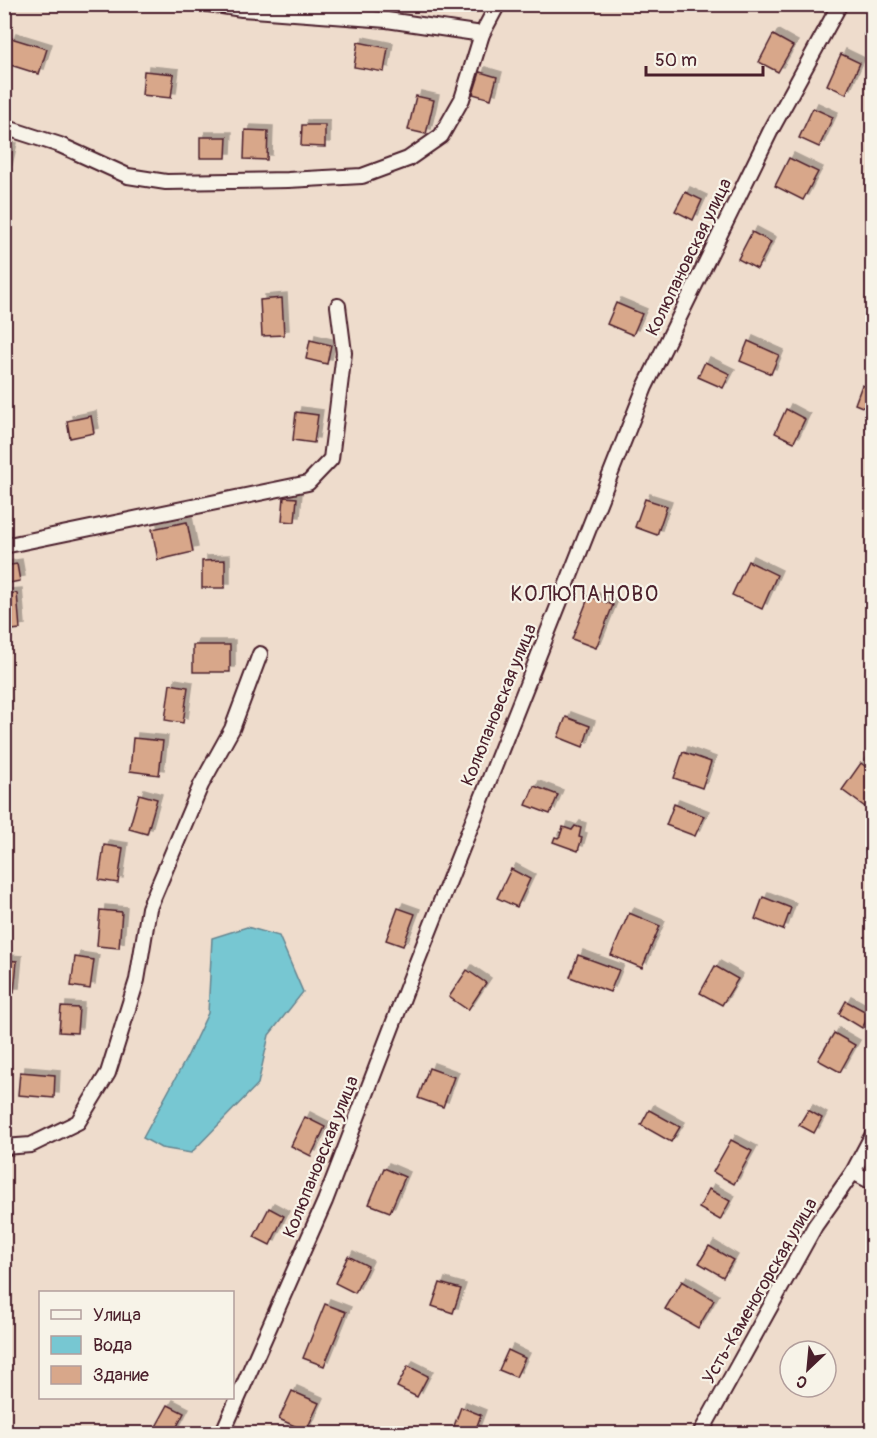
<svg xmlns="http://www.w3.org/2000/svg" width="877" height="1438" font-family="Pangolin,sans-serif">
<defs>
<filter id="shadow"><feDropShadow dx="5" dy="-5" stdDeviation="0" flood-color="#0004"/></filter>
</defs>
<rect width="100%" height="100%" fill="#eedccc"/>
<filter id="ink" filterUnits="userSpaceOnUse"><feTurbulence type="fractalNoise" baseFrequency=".0167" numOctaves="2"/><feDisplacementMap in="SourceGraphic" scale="12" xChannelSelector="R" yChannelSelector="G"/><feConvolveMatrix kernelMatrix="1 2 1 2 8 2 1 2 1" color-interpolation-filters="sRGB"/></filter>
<g filter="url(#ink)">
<polygon fill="#77c7d2" stroke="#65848f" stroke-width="1.5" points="247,927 279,936 303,992 269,1035 258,1084 191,1153 161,1148 143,1138 187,1057 208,1013 212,938"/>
<g fill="#d8a78a" stroke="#4a1f2b" stroke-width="1.5" filter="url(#shadow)">
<polygon points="459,4 478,4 476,12 459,7"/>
<polygon points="872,20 872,40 864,35"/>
<polygon points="773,35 793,46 778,72 759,62"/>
<polygon points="11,38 47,49 39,74 4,63"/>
<polygon points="358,42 388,48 384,72 354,67"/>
<polygon points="841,54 860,63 846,94 827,85"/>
<polygon points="144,71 174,74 171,98 142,95"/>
<polygon points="480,72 497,77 491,99 473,94"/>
<polygon points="416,96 434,100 426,134 408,130"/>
<polygon points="813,108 833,117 819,147 799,138"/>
<polygon points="302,125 325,125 325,147 301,146"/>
<polygon points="245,130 268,131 267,160 244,159"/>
<polygon points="200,137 227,137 226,158 200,158"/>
<polygon points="4,147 12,148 7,170 4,169"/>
<polygon points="789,158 818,172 803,200 775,186"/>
<polygon points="685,192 702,200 693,220 675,211"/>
<polygon points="752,232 771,242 757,269 738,259"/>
<polygon points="282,298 284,335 262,336 260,300"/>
<polygon points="616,303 642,314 633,335 607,324"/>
<polygon points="310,340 331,345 327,364 306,359"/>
<polygon points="748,341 779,355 771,374 740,361"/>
<polygon points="705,362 730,374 723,388 698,377"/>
<polygon points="862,385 872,389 872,411 855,404"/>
<polygon points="786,409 805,419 794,442 775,433"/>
<polygon points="296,412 318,415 314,443 293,440"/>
<polygon points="91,416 94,433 70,438 67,421"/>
<polygon points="284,497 297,498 295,522 282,521"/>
<polygon points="645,499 667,506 657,535 635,527"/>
<polygon points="187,522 193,552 158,560 152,529"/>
<polygon points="225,560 225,588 202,588 202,561"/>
<polygon points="748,561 777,575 762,609 732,595"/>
<polygon points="17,564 20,581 4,584 4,566"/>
<polygon points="17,593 20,629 4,631 4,594"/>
<polygon points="589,596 613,605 596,648 572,639"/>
<rect x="193" y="645" width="37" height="27"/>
<polygon points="170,684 188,687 183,723 165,720"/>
<polygon points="566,717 590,726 583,747 558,737"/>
<polygon points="133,738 163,741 159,775 130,771"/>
<polygon points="683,752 711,762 702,788 674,778"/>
<polygon points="861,763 872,772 872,812 842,790"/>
<polygon points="534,786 558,795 550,814 526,805"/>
<polygon points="139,794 157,799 147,834 129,829"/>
<polygon points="674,804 704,816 695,836 666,825"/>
<polygon points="575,826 581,828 579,837 582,838 578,851 553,842 555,837 558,838 560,836 563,827 572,830"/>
<polygon points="104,845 123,848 118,883 99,880"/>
<polygon points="511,869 530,879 517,907 497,898"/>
<polygon points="763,897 791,908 783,930 755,919"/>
<polygon points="398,908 415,914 403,946 386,940"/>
<polygon points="100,910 122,912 119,948 97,946"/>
<polygon points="629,913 660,926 642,968 611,955"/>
<polygon points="578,955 619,970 610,992 570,977"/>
<polygon points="75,957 94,960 90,989 71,986"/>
<polygon points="4,960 17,961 14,993 4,993"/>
<polygon points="715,966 738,979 722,1005 700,993"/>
<polygon points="467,970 486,983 468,1010 449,997"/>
<polygon points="846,1001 870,1014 862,1028 839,1014"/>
<polygon points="61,1007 79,1008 77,1033 59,1032"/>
<polygon points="834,1033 855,1045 840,1072 818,1060"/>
<polygon points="429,1068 454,1077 443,1107 418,1098"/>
<polygon points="20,1072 55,1075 54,1098 18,1095"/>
<polygon points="649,1110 680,1127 671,1142 641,1125"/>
<polygon points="808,1110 822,1118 814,1133 799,1125"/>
<polygon points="305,1117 325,1127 311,1156 291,1146"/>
<polygon points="731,1140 752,1151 734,1184 713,1172"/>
<polygon points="384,1168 405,1177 390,1212 369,1204"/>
<polygon points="709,1189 730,1201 720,1220 699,1208"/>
<polygon points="269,1208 284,1216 270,1245 254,1237"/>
<polygon points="709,1246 733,1260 723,1277 699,1263"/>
<polygon points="348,1256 368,1266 355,1293 335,1283"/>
<polygon points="682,1281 714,1300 698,1328 665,1309"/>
<polygon points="440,1283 461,1289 453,1313 432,1306"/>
<polygon points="325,1304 346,1312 324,1366 303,1358"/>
<polygon points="508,1350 525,1358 516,1377 499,1370"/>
<polygon points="408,1366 428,1376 417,1397 397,1387"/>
<polygon points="292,1391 319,1403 306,1431 279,1419"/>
<polygon points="168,1405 184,1413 173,1434 155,1434 153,1432"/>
<polygon points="461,1407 481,1415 474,1434 454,1426"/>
</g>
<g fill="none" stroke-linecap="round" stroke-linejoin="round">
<defs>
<g id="street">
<polyline points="209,4 242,9 387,20 482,34"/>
<polyline points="4,127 60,145 128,176 166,182 288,180 362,176 408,159 441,136 462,99 482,34 498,4"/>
<polyline points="4,546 308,483 331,459 344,353 338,306"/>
<polyline points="4,1147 31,1145 78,1122 108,1073 137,980 149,908 201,785 232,729 260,654"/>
<polyline points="853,1172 872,1182"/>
<polyline points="222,1434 325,1201 413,972 645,387 771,130 840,4"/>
<polyline points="700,1434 815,1226 853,1172 872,1136"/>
</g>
</defs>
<use href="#street" stroke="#4a1f2b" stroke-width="18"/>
<use href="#street" stroke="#f7f3e8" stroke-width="14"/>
</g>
</g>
<g text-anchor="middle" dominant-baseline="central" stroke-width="4.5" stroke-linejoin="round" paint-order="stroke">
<g font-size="18" fill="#4a1f2b" stroke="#f7f3e8">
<text transform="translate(689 257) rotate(-64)">Колюпановская улица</text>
<text transform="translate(499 705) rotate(-68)">Колюпановская улица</text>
<text transform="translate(321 1157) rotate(-68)">Колюпановская улица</text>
<text transform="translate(760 1291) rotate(-60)">Усть-Каменогорская улица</text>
</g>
<g font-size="21" letter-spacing="1.5" fill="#4a1f2b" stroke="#f7f3e8">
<text x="585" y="594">КОЛЮПАНОВО</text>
</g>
</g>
<rect width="877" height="1438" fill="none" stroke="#f7f3e8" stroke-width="24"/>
<rect x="12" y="12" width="853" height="1414" fill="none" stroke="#4a1f2b" stroke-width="2" filter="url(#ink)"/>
<rect x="39" y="1291" width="195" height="108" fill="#f7f3e8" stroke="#b29e9c" stroke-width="1.5"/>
<rect x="51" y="1310" width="30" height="9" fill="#f7f3e8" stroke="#b29e9c" stroke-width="1.5"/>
<text x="93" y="1321" font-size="18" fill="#4a1f2b">Улица</text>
<rect x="51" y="1336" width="30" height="18" fill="#77c7d2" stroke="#b29e9c" stroke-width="1.5"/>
<text x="93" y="1351" font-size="18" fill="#4a1f2b">Вода</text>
<rect x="51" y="1366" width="30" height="18" fill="#d8a78a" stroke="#b29e9c" stroke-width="1.5"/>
<text x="93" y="1381" font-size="18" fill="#4a1f2b">Здание</text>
<g transform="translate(808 1369) rotate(206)"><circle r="28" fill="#f7f3e8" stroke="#b29e9c" stroke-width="1.5"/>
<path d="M0-4.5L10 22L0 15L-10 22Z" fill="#4a1f2b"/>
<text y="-9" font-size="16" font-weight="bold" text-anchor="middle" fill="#4a1f2b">С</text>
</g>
<path d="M646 66v9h117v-9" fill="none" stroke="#4a1f2b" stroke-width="3"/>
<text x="655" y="66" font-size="18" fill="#4a1f2b" stroke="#f7f3e8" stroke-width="4.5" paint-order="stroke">50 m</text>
</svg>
